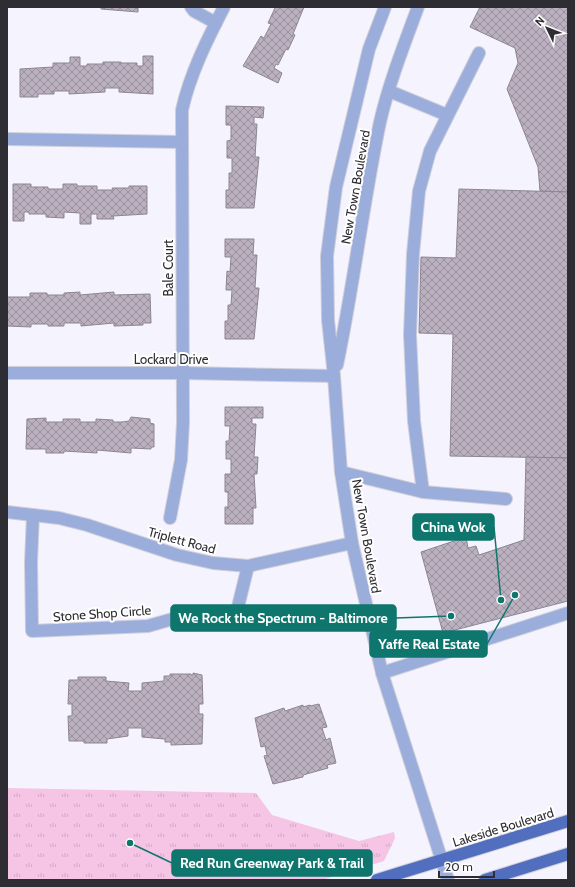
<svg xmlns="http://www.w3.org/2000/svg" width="575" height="887" font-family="Cabin,sans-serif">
<defs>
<pattern id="park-tufts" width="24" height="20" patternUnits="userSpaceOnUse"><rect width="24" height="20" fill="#f6c4e5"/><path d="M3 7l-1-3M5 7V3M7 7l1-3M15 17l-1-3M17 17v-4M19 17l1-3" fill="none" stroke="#d3a9c5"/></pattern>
<pattern id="building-cross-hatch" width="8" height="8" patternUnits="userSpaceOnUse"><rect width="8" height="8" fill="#bab0bf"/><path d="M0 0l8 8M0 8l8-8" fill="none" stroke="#98909c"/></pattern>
</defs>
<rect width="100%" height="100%" fill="#f4f3fe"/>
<polygon fill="url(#park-tufts)" points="7,788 256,793 272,815 359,841 394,832 395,838 384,861 322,880 7,880"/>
<g fill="url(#building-cross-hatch)" stroke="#8e8593">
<polygon points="101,7 138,7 138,12 101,9"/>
<polygon points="273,7 304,7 293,34 295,35 288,50 286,49 278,65 276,64 274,68 282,73 278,83 243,66 261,36 264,38 271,24 268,23 275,8"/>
<polygon points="480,7 568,7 568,192 540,191 538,167 507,89 518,63 515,48 470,27"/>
<polygon points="143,56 153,56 153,94 119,92 119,88 105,88 105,92 69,94 69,91 54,91 54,94 38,94 38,97 20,97 20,69 53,67 53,63 70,63 70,57 80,57 80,66 87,66 87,64 103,64 103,62 121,62 121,63 137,63 137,66 143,66"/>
<polygon points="226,106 264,107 263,118 254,117 254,124 257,124 255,157 259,157 254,208 226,208 226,190 229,190 229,173 232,173 232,158 227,158 227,141 231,140 231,125 226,125"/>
<polygon points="13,184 31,184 31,187 48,187 48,189 63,189 63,184 77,184 77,186 97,186 97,190 113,190 112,188 129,188 129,186 147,186 147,214 113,216 114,219 97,219 97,214 91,214 91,224 80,224 80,213 64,212 64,218 46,217 46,214 29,214 29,212 24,212 24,221 13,221"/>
<polygon points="459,189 568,192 568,458 450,456 453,334 419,333 421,257 456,258"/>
<polygon points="225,239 254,239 253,255 257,255 255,288 259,288 254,339 225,339 225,321 228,321 228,305 231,305 232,290 226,290 227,271 230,272 231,257 225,257"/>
<polygon points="80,292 80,295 114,292 114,295 150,294 151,323 143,323 143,325 114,326 114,323 81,326 81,323 64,323 64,326 48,326 48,324 31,324 31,327 7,326 7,297 30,297 30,293 47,293 47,295 64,295 64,293"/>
<polygon points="225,407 263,407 263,418 252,418 252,424 256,424 254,457 258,457 257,474 254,474 256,508 253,508 253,524 225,524 225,507 228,507 228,492 225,492 225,474 231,474 231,459 226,459 226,441 229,441 230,426 225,426"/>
<polygon points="131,417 150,419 150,423 154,424 154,447 151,447 151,449 131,448 131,453 97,450 97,453 64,451 64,453 46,453 46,449 26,449 27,419 46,418 46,422 63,422 63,419 80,419 80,422 96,422 96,419 113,420 113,422 122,422 129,421"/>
<polygon points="526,457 568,458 568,601 443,633 421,552 466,537 468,548 476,546 479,555 524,540"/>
<polygon points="193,673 202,675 203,704 199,704 199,714 203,714 202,744 171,745 171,742 165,742 165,739 142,737 142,728 128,728 128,736 107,739 107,743 84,743 84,741 69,741 68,716 72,716 72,704 68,704 69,680 78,680 78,677 106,677 106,681 129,683 128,691 142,691 142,683 164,681 164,676 170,676 170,674 191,674 191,675 193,675"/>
<polygon points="319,704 327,727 322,728 326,740 330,738 336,763 327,765 328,768 303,775 303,777 273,784 264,756 267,755 265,746 261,747 255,718 284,708 285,711 303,705 303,707 310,705 310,706"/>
</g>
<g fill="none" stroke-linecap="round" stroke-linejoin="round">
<defs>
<g id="minor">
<polyline points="191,7 194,11 216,23"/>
<polyline points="385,7 369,49 336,187 327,256 328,320 334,376 341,472 352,543 382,673 448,880"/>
<polyline points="389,91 447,115"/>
<polyline points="7,139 181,142"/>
<path d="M337 365C354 284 363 203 380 122 389 83 404 45 418 7"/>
<polyline points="7,373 183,373 334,376"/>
<polyline points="341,472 423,492 506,499"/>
<polyline points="423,492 414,421 410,335 413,254 419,191 430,151 479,53"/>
<polyline points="7,512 59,518 87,525 177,555 213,563 248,566 352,543"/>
<polyline points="33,515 31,562 32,631 148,626 176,618 197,616 235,619 248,566"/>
<path d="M170 518 181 460 183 423 182 110C190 74 207 40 224 7"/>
<polyline points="382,673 568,613"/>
</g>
<g id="major">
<polyline points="377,880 568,821"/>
<polyline points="485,880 568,854"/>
</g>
</defs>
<use href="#minor" stroke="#d0cfd9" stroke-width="14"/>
<use href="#major" stroke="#d0cfd9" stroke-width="14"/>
<use href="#minor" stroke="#9aaddb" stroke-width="12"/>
<use href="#major" stroke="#516ebf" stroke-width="12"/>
</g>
<g text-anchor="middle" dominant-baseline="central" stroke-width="4" stroke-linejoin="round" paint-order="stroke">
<g font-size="13" fill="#2e2d33" stroke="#fff">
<text transform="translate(355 187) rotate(-80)">New Town Boulevard</text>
<text transform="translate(168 268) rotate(-90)">Bale Court</text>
<text x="171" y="359">Lockard Drive</text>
<text transform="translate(367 536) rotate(80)">New Town Boulevard</text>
<text transform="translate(182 540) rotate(15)">Triplett Road</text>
<text transform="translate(102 613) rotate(-4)">Stone Shop Circle</text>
<text transform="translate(503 827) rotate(-17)">Lakeside Boulevard</text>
</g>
</g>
<path fill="none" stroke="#0f766e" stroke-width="1.5" d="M501 600L494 527M451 616L396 618M515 595L487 644M130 843L172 863"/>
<g fill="#0f766e" stroke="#fff" stroke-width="1.5">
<circle cx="501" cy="600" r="4"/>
<circle cx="451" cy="616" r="4"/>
<circle cx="515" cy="595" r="4"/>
<circle cx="130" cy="843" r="4"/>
</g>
<g fill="#0f766e" stroke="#0f766e" stroke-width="1.5">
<rect x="413" y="514" width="81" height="26" rx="4"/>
<rect x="171" y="605" width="225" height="26" rx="4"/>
<rect x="370" y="631" width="117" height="26" rx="4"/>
<rect x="172" y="850" width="200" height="26" rx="4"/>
</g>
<g font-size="14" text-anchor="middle" font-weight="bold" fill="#fff">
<text x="453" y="532">China Wok</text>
<text x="283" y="623">We Rock the Spectrum - Baltimore</text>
<text x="429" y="649">Yaffe Real Estate</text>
<text x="272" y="868">Red Run Greenway Park &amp; Trail</text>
</g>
<rect width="575" height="887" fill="none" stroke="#2e2d33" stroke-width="16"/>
<g transform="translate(547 28) rotate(313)" stroke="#ffffff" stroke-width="3" paint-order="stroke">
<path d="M0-3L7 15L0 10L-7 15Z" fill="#2e2d33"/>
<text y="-6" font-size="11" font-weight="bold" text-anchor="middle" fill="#2e2d33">N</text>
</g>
<path d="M439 871v6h55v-6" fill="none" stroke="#2e2d33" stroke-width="2"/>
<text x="445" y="871" font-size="12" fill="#2e2d33" stroke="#ffffff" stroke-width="3" paint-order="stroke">20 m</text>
</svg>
